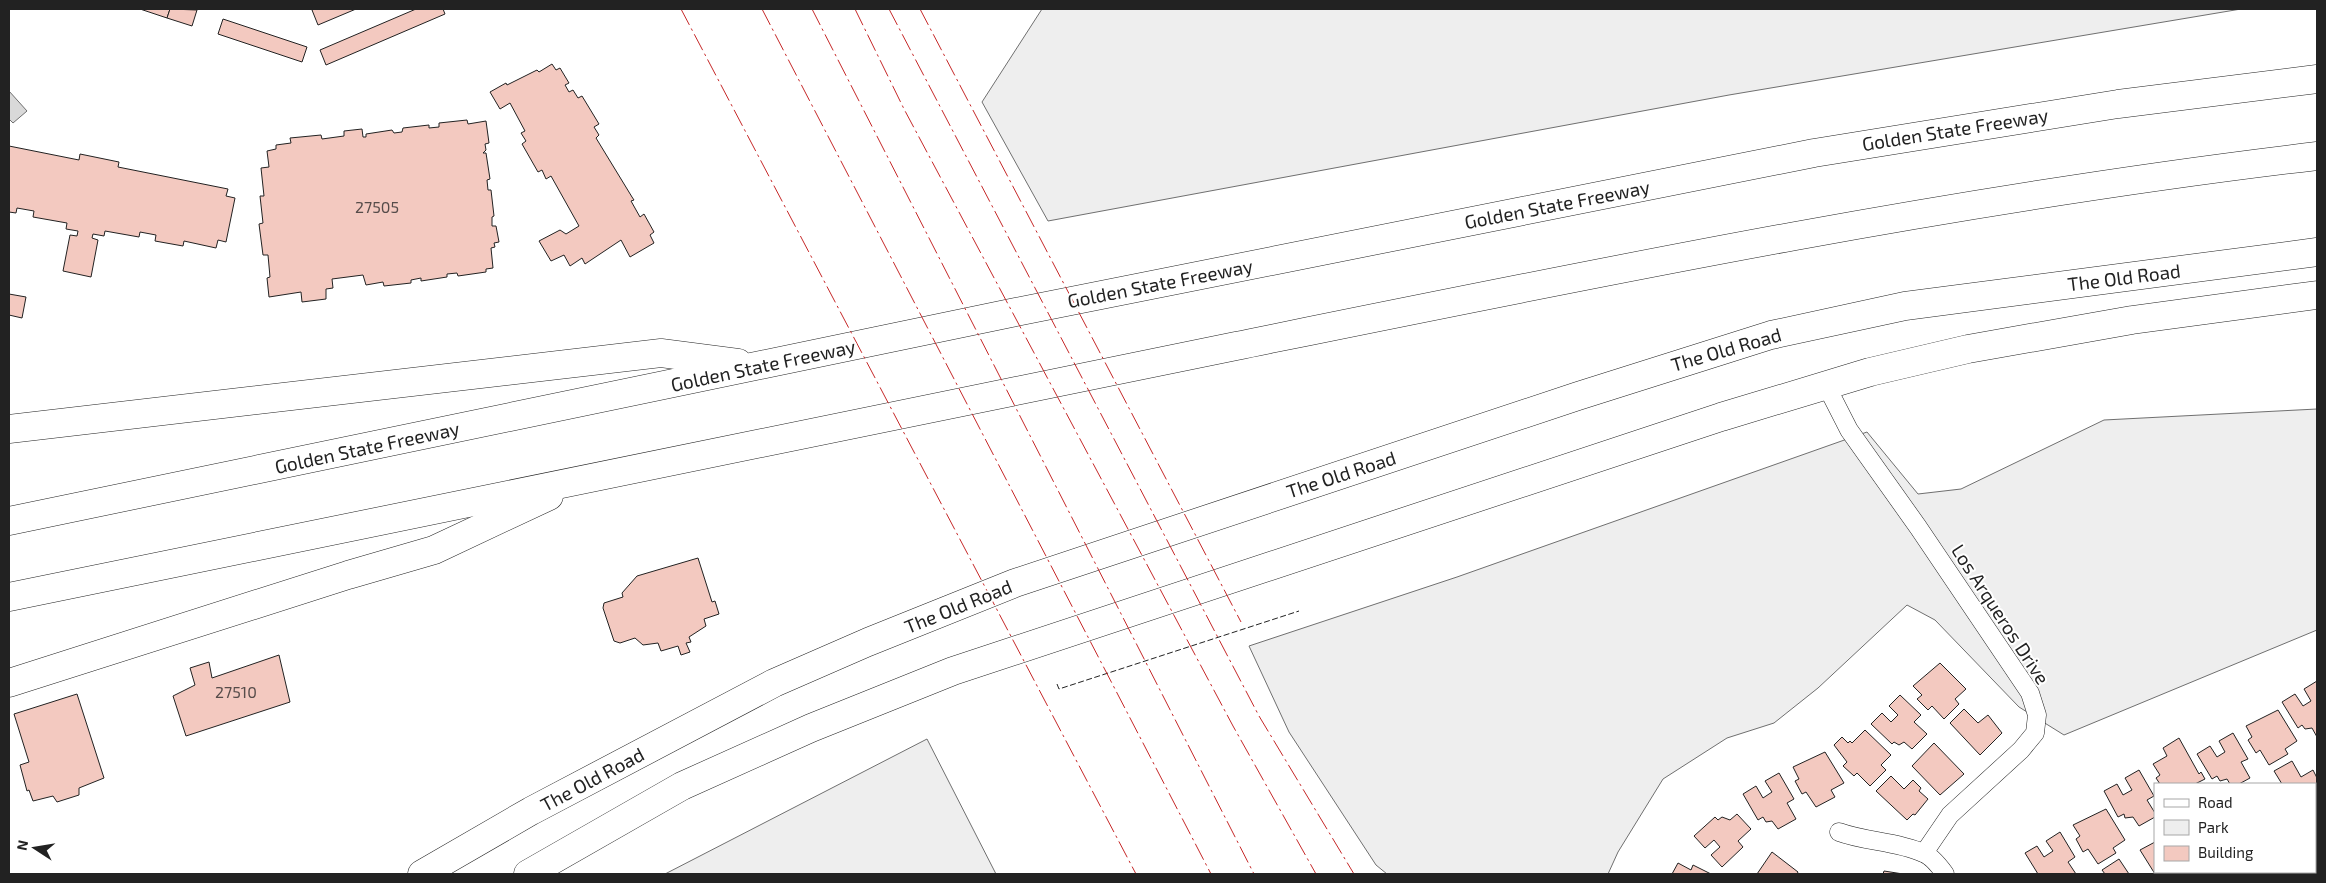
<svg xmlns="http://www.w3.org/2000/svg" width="2326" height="883" font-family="'Exo 2',sans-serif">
<rect width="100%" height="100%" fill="#fff"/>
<g fill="#eee" stroke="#6f6f6f">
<polygon points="1042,9 2241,9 1729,95 1048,221 982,102"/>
<polygon points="2317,409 2317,630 2064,735 2019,707 1935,620 1907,605 1818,688 1774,723 1727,738 1663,779 1618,852 1608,874 1387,874 1376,865 1289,732 1249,646 1457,577 1867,432 1918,494 1961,489 2104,420"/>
<polygon points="927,739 996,874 665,874"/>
</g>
<polygon fill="#d9d9d9" stroke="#6f6f6f" points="9,91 27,111 13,123 9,119"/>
<g fill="#f3c9c0" stroke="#222">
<polygon points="140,9 170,9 167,18"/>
<polygon points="170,9 197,10 192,26 167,18"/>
<polygon points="315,9 356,9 318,25 312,10"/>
<polygon points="416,9 443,9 445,14 326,65 320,50"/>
<polygon points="223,19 307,47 302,62 218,34"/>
<polygon points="552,64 556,70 560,68 569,83 565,85 569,92 573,90 578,98 582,96 599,124 594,127 599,135 596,138 632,197 634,200 631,201 640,217 644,214 654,232 650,235 654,243 630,257 621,240 585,264 582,258 570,266 564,255 551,261 539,241 560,230 566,234 579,226 551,176 546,179 542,170 538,172 522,144 526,141 521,133 525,131 510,103 500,109 490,92 506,83 507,85 537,70 539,72"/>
<polygon points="467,120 468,124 486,121 489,143 485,144 486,150 483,153 486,153 490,179 487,180 488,190 491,190 494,216 492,217 492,226 496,226 499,242 494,243 495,247 491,248 493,268 486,269 486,272 458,276 457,273 447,274 447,277 421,281 421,278 411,280 411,283 384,286 383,282 366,285 363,275 332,279 333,288 326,289 326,299 302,302 301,292 269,297 267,278 270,277 268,255 263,255 259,224 263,223 260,196 264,196 261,168 269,167 267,151 276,149 276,145 291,143 290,138 321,135 322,139 344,136 344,131 362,129 363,137 366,137 366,134 392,130 394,133 402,132 403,128 429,125 429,128 439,127 439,123"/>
<polygon points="9,146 79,160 80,154 119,162 118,167 228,189 226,196 235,198 226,242 218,240 216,248 184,241 183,246 155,241 156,235 140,232 139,237 105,231 104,236 93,234 92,238 98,240 91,277 63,271 70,235 77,236 78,231 66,229 67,223 33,217 34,211 17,208 16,213 9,212"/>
<polygon points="9,294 26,297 22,318 9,315"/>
<polygon points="698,558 712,602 715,601 719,614 704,619 706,626 689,637 691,642 686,643 690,652 681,655 678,646 661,651 658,643 643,645 635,638 620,643 614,641 603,608 604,603 623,597 622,593 637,576"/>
<polygon points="279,655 290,702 186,736 173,696 195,685 190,668 209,662 212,678"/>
<polygon points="1940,663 1966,689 1955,699 1959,704 1944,719 1932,706 1928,710 1917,699 1922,695 1913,686"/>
<polygon points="2317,681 2317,737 2312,728 2305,729 2302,725 2298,728 2282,702 2295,694 2303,706 2311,701 2304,689"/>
<polygon points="77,694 104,778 79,788 79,795 57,802 53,796 33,801 29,790 27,791 20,765 29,762 14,714"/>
<polygon points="1900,695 1921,715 1914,722 1927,734 1912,749 1904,742 1899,745 1894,742 1892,744 1871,724 1882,713 1891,722 1898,715 1889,706"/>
<polygon points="1964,709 1978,723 1988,715 2002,733 1980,755 1950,723"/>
<polygon points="2278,710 2297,741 2285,749 2288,754 2269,765 2260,750 2256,753 2248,740 2252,737 2246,726"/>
<polygon points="1865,730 1891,755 1881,765 1886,770 1870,786 1857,773 1854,776 1843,766 1847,762 1834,745 1842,737 1848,743 1850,741 1852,743"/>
<polygon points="2233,733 2248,759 2241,762 2250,778 2239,784 2230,784 2227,779 2220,781 2217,776 2212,779 2197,754 2210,746 2217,757 2225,752 2219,741"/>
<polygon points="2179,738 2199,774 2201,772 2205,779 2195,784 2160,784 2156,778 2160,775 2153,764 2167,756 2163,748"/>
<polygon points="1934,743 1964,774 1940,795 1912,766"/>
<polygon points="1825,752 1844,783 1831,790 1835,797 1816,807 1806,792 1802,794 1795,781 1799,779 1793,767"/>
<polygon points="2292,761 2301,777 2313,770 2317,778 2317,796 2315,798 2315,784 2282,784 2274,771"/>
<polygon points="2139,770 2154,796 2147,800 2155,813 2155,817 2139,826 2133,817 2125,818 2124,814 2118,817 2104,791 2117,784 2123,795 2132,790 2125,778"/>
<polygon points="1779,773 1794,799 1787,803 1796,819 1778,829 1772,821 1766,822 1763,817 1758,820 1743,794 1756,786 1763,798 1772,792 1765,781"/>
<polygon points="1891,776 1904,789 1913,780 1921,788 1919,791 1928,799 1915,815 1913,814 1907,820 1876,791"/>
<polygon points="2106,809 2125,840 2113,848 2116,853 2098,864 2088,849 2083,852 2076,839 2080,836 2073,825"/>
<polygon points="1737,814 1751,829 1738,841 1743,847 1722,867 1711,855 1720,847 1714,840 1705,848 1694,836 1715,817 1718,820 1722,817 1730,820"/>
<polygon points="2060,832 2075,857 2068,862 2076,874 2038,874 2025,853 2037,846 2044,857 2053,851 2046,841"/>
<polygon points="2155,842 2155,872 2187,872 2183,874 2155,874 2140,850"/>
<polygon points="1772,852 1798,872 1797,874 1757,874"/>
<polygon points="2119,859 2129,874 2105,874 2102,870"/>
<polygon points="1678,863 1691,870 1693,865 1711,874 1672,874"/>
<polygon points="1884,871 1903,874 1883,874"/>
<polygon points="2294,872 2302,872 2303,874 2290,874"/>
</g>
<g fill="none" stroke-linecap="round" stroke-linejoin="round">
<defs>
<g id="minor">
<polyline points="1826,385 1849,430 1918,527 2030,693 2037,715 2035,733 2021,750 1950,815 1924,853"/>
<path d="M1839 832C1866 842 1896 841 1923 853 1932 856 1940 867 1945 874"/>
<polyline points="2315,833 2317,832"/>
<polyline points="2243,874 2248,872"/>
</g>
<g id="primary">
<polyline points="422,874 531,811 774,683 868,642 1015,583 1578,396 1771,335 1905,306 2317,252"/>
<polyline points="528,874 682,786 811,728 953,671 1721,417 1870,372 1968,349 2132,320 2317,295"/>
</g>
<g id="motorway">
<polyline points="9,429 661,353 738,363"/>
<polyline points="9,521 1011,313 1814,153 2118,104 2317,79"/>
<path d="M9 597C418 513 827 429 1236 346 1595 273 1953 199 2317 156"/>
<polyline points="9,683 348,575 434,550 549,496"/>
</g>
</defs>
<use href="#minor" stroke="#222" stroke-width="19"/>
<use href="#primary" stroke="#222" stroke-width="29"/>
<use href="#motorway" stroke="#222" stroke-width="29"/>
<use href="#minor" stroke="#fff" stroke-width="18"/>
<use href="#primary" stroke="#fff" stroke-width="28"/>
<use href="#motorway" stroke="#fff" stroke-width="28"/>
<polyline stroke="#222" stroke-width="1" stroke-dasharray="6 2.5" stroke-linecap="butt" points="1057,684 1059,689 1299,611"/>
<g stroke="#c62828" stroke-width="1" stroke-dasharray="18 4 2.5 4" stroke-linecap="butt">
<polyline points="681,9 1136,874"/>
<polyline points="762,9 1211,874"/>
<polyline points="812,9 1254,874"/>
<polyline points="855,9 904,109 1233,726 1316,874"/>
<polyline points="889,9 1259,716 1354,874"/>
<polyline points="920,9 1241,622"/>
</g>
</g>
<g text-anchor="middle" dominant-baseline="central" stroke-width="4" stroke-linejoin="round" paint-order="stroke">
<g font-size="16" fill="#564c4a">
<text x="377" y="206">27505</text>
<text x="236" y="691">27510</text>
</g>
<g font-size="19" fill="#222" stroke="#fff">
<text transform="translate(1955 129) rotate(-9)">Golden State Freeway</text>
<text transform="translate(1557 204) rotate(-11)">Golden State Freeway</text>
<text transform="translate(2124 277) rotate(-7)">The Old Road</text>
<text transform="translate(1160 283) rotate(-11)">Golden State Freeway</text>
<text transform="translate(1726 349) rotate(-16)">The Old Road</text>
<text transform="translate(763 365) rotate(-12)">Golden State Freeway</text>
<text transform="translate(367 447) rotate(-12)">Golden State Freeway</text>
<text transform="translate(1341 474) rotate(-18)">The Old Road</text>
<text transform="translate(958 606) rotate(-22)">The Old Road</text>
<text transform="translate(2001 614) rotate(57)">Los Arqueros Drive</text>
<text transform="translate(592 779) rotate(-28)">The Old Road</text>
</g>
</g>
<rect width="2326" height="883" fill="none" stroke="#222222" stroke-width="20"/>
<rect x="2154" y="783" width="162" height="90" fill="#ffffff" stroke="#a7a7a7"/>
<rect x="2164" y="799" width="25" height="8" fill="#ffffff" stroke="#a7a7a7"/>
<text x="2198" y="808" font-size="15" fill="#222222">Road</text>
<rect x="2164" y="820" width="25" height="15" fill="#eeeeee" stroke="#a7a7a7"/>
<text x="2198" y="833" font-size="15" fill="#222222">Park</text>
<rect x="2164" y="846" width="25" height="15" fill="#f3c9c0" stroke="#a7a7a7"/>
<text x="2198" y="858" font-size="15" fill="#222222">Building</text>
<g transform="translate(35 848) rotate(282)" stroke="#ffffff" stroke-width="4" paint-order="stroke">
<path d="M0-4L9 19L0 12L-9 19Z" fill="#222222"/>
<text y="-8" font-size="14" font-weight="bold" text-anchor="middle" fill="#222222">N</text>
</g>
</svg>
